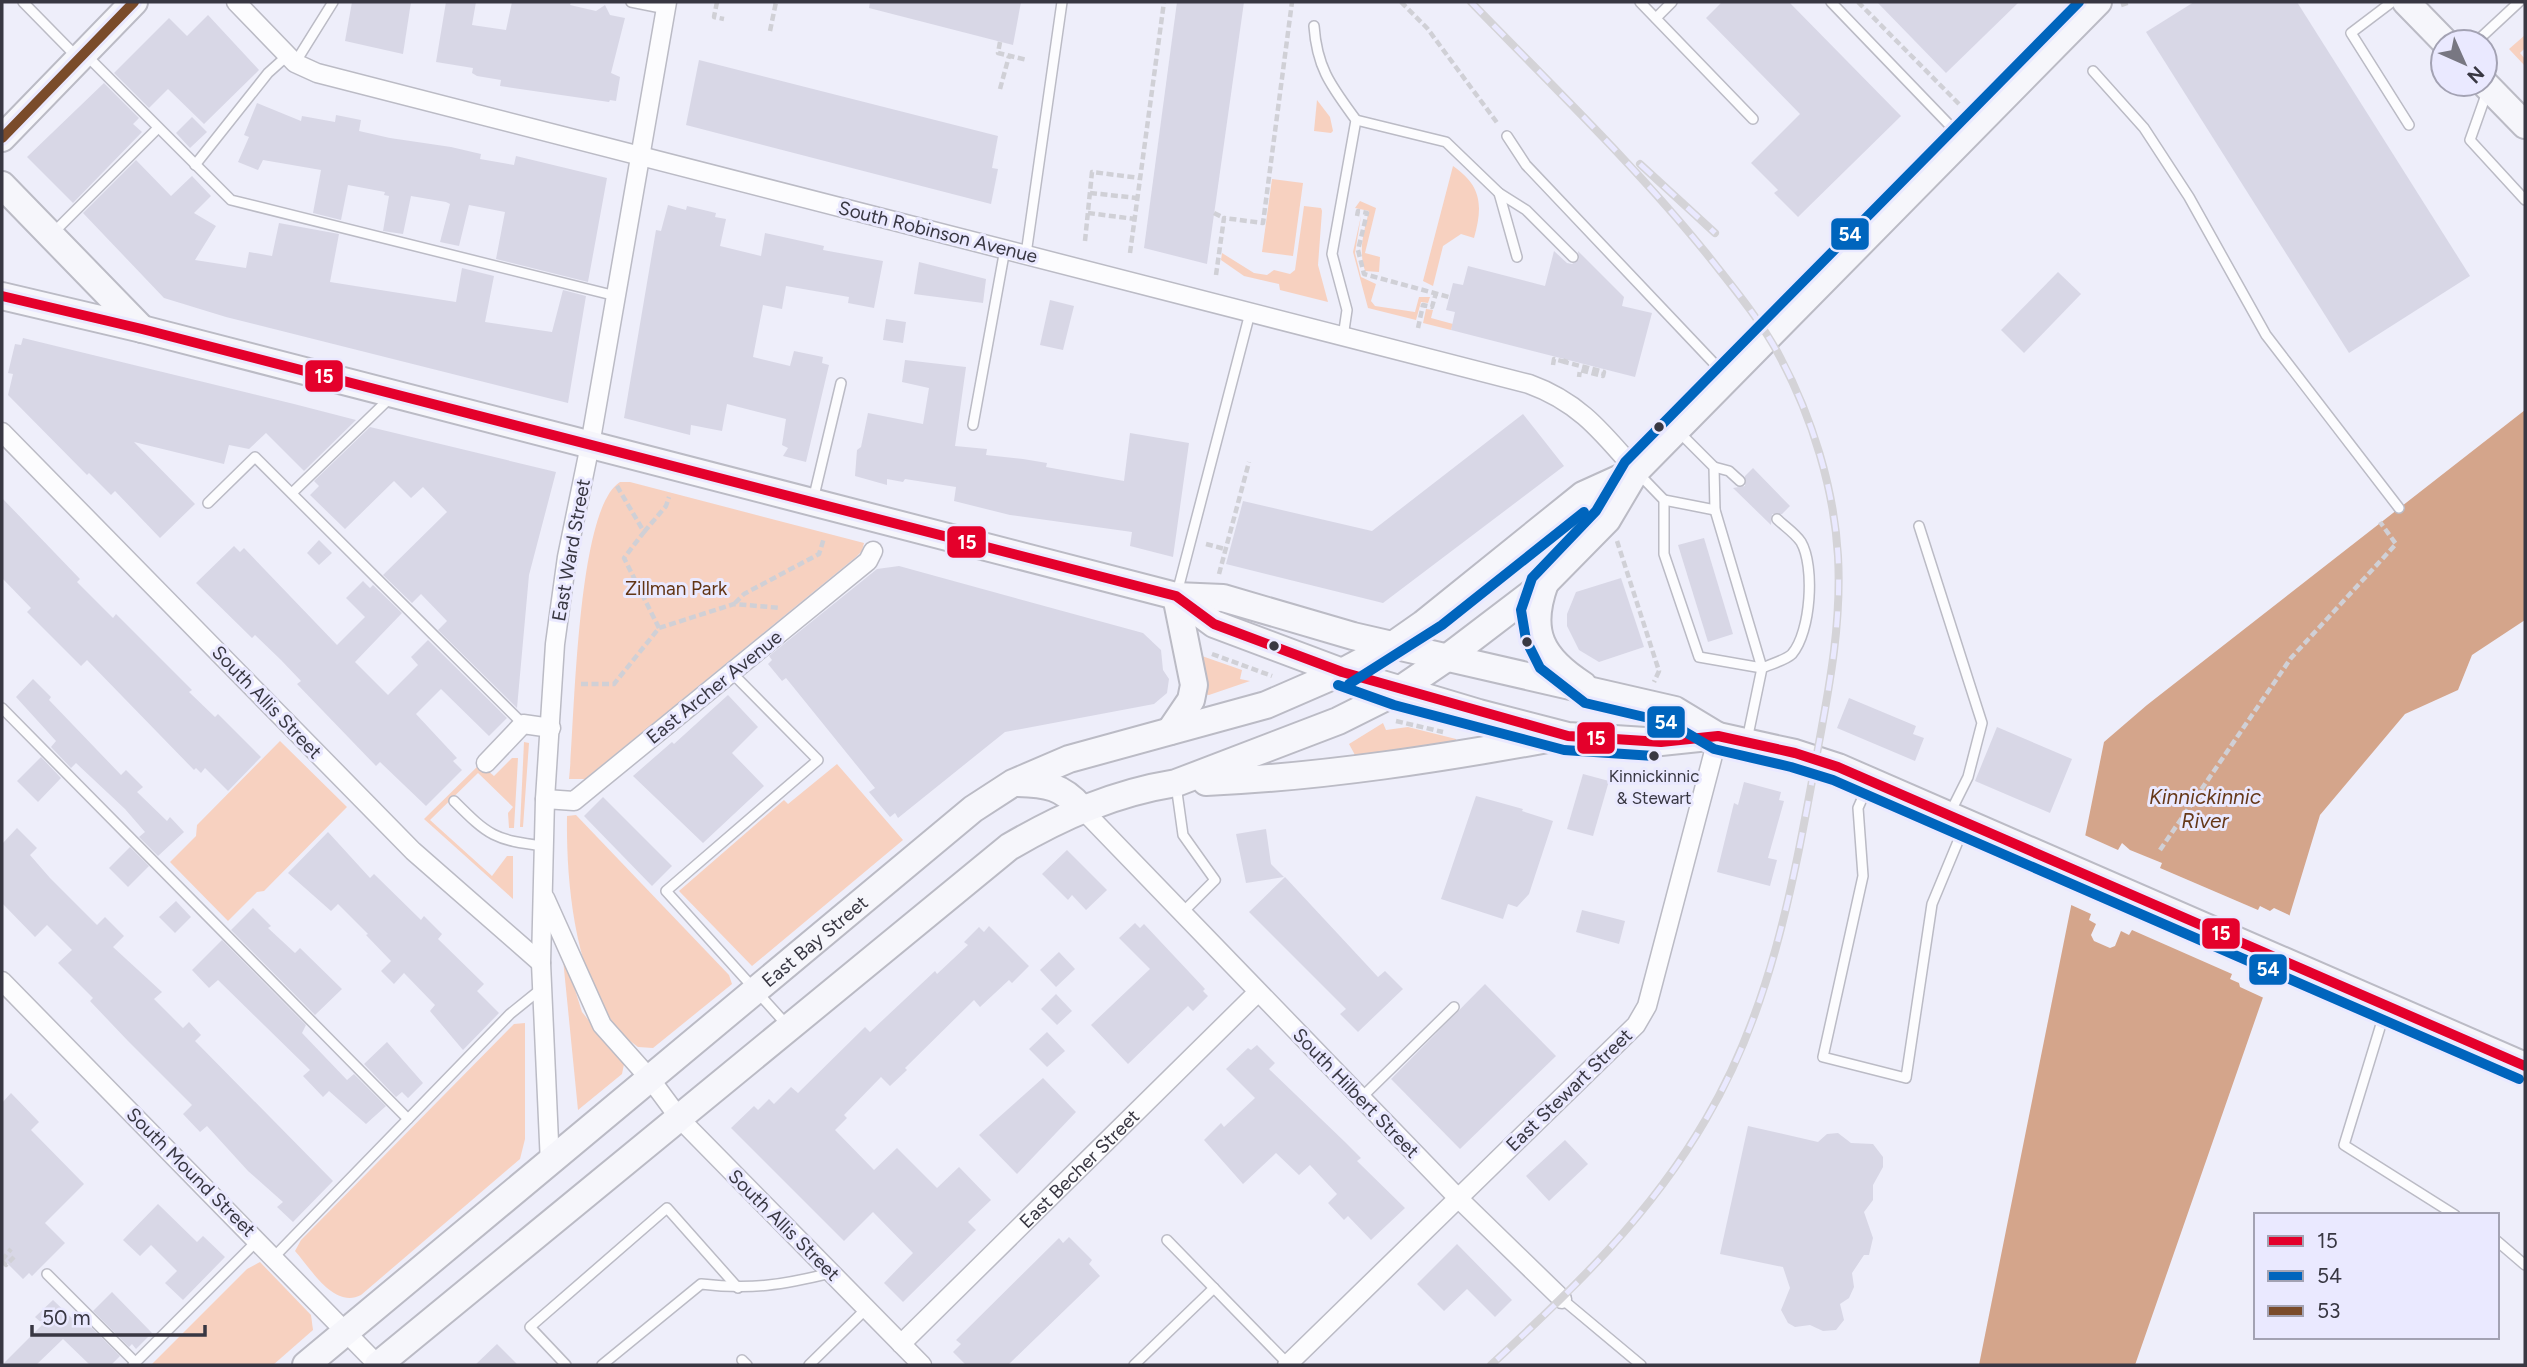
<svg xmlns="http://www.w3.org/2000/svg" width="2527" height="1367" font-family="Figtree,sans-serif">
<rect width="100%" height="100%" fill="#eeeefa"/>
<g fill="#f7d1c0">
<polygon points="2525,35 2525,48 2520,53 2525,59 2525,66 2509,49"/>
<polygon points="1317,100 1330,117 1333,131 1331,133 1314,131"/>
<path d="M1453 166C1482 186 1483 206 1474 238L1461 234 1443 246 1433 286 1423 281Z"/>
<polygon points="1272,179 1303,183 1293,256 1262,252"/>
<path d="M1360 201 1376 208 1365 253 1380 257 1379 272 1365 271C1358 249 1364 232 1369 211L1355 208Z"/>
<polygon points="1304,206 1321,208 1322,211 1318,265 1328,302 1280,290 1279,284 1244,276 1221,260 1222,253 1254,273 1267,275 1274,270 1290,274 1295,270"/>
<polygon points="1361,216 1355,253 1361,277 1376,284 1371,301 1375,306 1415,312 1419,297 1430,297 1428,303 1421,302 1416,320 1368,308 1353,252"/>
<polygon points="1426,309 1433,310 1431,318 1453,324 1451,330 1423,323"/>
<path d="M620 482H630L864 543 862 551 856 557 585 779H569C575 723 576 509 620 482Z"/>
<polygon points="1199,655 1242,670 1240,679 1250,681 1209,695 1204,694"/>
<polygon points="1383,723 1386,730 1408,727 1456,739 1456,746 1405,753 1355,755 1349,744"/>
<polygon points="280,741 347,807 264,891 257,892 228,921 170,862 196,836 197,825"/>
<polygon points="524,742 529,743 523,827 520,827"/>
<polygon points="512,758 518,758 514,828 509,828 508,813 513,807 478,773 430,820 492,876 507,856 513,856 513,899 424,819 480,764 494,776"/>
<polygon points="837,764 903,840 752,966 679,891 784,800 788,804"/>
<path d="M576 815 729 975 732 984 653 1048 638 1047C575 1003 566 885 567 816Z"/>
<polygon points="565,958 582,1012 624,1064 622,1074 578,1110 563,959"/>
<path d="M525 1023V1139L520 1159 361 1295C334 1309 311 1269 295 1251L301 1240 514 1024Z"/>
<polygon points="260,1262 311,1315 313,1330 273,1365 151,1365 247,1269"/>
</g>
<polygon fill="#d4a58b" points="2525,410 2525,620 2472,655 2458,690 2405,714 2320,815 2276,960 2135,1365 1979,1365 2104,742 2147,705"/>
<polygon fill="#eeeefa" points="2080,833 2118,850 2122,843 2130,850 2162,863 2160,868 2258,910 2260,906 2270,911 2274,908 2289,915 2293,919 2266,999 2240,987 2239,983 2230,979 2232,974 2132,930 2129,935 2121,931 2115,946 2110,948 2094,941 2091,935 2096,924 2089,920 2091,914 2069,904"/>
<g fill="#d8d7e6">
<polygon points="352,2 411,2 403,54 345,41"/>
<polygon points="446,2 476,2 472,25 506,30 512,2 571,2 570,5 596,11 605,5 610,15 625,18 611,73 620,77 616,101 610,100 609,102 500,86 501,80 477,76 472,73 473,68 436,62"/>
<polygon points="870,2 1021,2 1013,45 869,8"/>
<polygon points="1177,2 1244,2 1207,264 1144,248"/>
<polygon points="1722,2 1789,2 1901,116 1798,217 1774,193 1778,190 1751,163 1800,114 1706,18"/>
<polygon points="1877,2 2019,2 1946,73"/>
<polygon points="2194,2 2297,2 2470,276 2349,353 2146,32"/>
<polygon points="208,15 259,70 204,124 168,89 149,108 114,73 169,18 187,36"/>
<polygon points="699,60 998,136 992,168 998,169 991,204 686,125"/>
<polygon points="104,83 139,118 133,124 142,132 73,203 27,157"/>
<polygon points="257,103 301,121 302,116 335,122 336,115 361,120 359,131 390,138 451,147 481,154 480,159 514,165 516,156 607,178 588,282 496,259 505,212 469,205 459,246 440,242 450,204 446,202 411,196 403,234 383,231 389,196 384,195 385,192 348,185 341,220 313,213 321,170 263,160 258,170 238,162 249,137 244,135"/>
<polygon points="192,117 207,132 190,148 176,133"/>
<polygon points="136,160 171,196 192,176 211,196 194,213 216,226 195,260 246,268 249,252 272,256 279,223 339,234 330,282 456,302 462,268 494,276 485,322 552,332 563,290 586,296 568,403 226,317 164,298 83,213"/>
<polygon points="668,205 686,210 687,206 716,213 715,217 726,219 720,246 761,256 765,233 824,246 823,250 883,261 874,308 848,303 849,297 786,286 782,309 763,305 753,357 790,366 794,351 823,357 822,363 829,365 806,462 783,456 788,448 782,445 786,419 727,404 722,431 691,425 690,435 624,418 656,230 661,231"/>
<polygon points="1554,251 1567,263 1572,264 1579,259 1578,251 1624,297 1622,306 1652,313 1635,377 1451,330 1455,312 1446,310 1453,283 1463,285 1468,266 1545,286"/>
<polygon points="919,262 986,279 983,303 914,294"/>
<polygon points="2058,272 2081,294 2024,353 2001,330"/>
<polygon points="1050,300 1074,306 1063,350 1040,345"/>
<polygon points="886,319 906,322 903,343 883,340"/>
<polygon points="23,338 294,404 356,420 304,471 266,433 249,449 229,445 224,464 134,442 195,504 160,538 115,491 111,495 89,473 87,475 8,395 13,374 8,373 15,344 21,345"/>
<polygon points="905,360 966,367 955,446 987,449 986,455 1023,459 1047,463 1046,467 1124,481 1130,433 1189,443 1173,557 1130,546 1132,532 1010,515 954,501 956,487 905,479 903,482 887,479 887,485 855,476 857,450 861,447 868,413 923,424 929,388 902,382"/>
<polygon points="1523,414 1564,466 1383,603 1226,564 1243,501 1372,531"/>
<polygon points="370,427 556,472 529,575 517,708 438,630 447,621 421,594 412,603 383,575 447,512 423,487 411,498 394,481 345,529 310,495 319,486 314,481"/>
<polygon points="1753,468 1790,506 1782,514 1772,514 1771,525 1733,488 1745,486 1745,476"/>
<polygon points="2,498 80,579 77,582 113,618 116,614 192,690 189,692 215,717 218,714 261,757 228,791 205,768 201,773 196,768 194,770 87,660 81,666 27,612 31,608 2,578"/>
<polygon points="1704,538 1733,634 1708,642 1678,545"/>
<polygon points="319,540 332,553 319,565 307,553"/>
<polygon points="234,546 240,552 244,548 337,645 365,617 346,598 363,581 370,588 373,585 402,613 355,662 388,695 418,665 411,657 428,640 507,718 489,736 441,689 416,714 457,758 453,761 462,770 426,806 380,762 376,766 297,684 301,681 281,660 255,635 252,638 196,583"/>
<polygon points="899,566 1143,633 1161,650 1163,670 1169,679 1167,693 1154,704 1005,732 898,818 895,813 890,817 869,792 875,788 786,678 782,681 768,664 772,660 769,656 877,569"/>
<polygon points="1621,578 1644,647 1599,662 1579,650 1567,626 1567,614 1576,592"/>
<polygon points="33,679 51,697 49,700 121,775 126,770 143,787 137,792 167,821 170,817 184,832 158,856 139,837 145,832 125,809 76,763 71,768 51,747 56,741 16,697"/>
<polygon points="728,695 758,727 732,753 764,786 703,843 633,776 672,742 674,744"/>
<polygon points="1849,698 1916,726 1913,734 1924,738 1915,761 1837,728"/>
<polygon points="1997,727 2072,759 2050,813 1975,781"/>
<polygon points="41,757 61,778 38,802 17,781"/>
<polygon points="1583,774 1609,781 1593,836 1567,829"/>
<polygon points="1744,782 1781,792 1779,800 1784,801 1768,858 1777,860 1770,886 1717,872 1734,803 1738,805"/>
<polygon points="1476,796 1523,809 1522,811 1553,821 1529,894 1517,907 1508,904 1503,919 1441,899"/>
<polygon points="603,797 672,866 652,886 584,816"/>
<polygon points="17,828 37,848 30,855 50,878 97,925 105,917 124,936 113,947 162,992 154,999 183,1028 189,1022 201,1035 195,1041 333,1181 293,1222 277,1207 283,1202 248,1171 207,1126 200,1132 183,1114 192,1105 128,1041 90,1001 93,998 58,963 72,950 47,925 35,937 2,903 2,844"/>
<polygon points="1266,829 1271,864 1284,877 1246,883 1236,834"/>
<polygon points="328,832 370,878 374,874 421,920 424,916 442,934 438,939 484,984 477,991 499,1013 463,1050 430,1011 435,1005 404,973 394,984 381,971 391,961 366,935 368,934 338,904 331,911 288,873"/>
<polygon points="130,847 149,866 128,887 109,868"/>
<polygon points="1067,850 1107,890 1086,910 1072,895 1068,900 1042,874"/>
<polygon points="1285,877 1378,977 1385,971 1403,989 1358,1032 1340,1014 1346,1009 1249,912"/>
<polygon points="176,901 191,917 175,933 159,917"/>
<polygon points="253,908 271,926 268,928 295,953 300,948 342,989 315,1015 231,930"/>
<polygon points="1582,910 1625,921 1619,944 1576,932"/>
<polygon points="1135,923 1140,928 1144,924 1205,989 1203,991 1208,996 1193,1011 1188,1006 1128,1064 1091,1025 1150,969 1119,938"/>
<polygon points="989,926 1029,966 1012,983 1009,980 980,1007 974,1000 905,1068 907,1070 890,1086 881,1077 844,1115 847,1118 835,1130 874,1170 897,1148 937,1188 959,1167 991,1200 968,1222 976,1230 903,1302 884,1283 913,1253 873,1212 844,1241 731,1128 754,1106 758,1110 769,1099 774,1104 791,1087 798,1093 865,1027 870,1032 935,971 937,974 968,945 964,942 979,927 984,932"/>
<polygon points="222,940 306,1025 302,1033 347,1080 354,1074 386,1106 366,1124 329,1091 323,1097 303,1076 310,1070 218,980 209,988 192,970"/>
<polygon points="1059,952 1075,969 1056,987 1040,970"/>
<polygon points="1485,984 1556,1056 1460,1149 1391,1079"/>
<polygon points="1056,994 1072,1011 1057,1025 1041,1009"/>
<polygon points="1047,1032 1065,1051 1047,1067 1029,1049"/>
<polygon points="387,1042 423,1083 408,1098 402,1092 396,1097 364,1064"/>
<polygon points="1257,1045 1275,1063 1269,1069 1345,1142 1361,1158 1357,1161 1405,1208 1371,1240 1348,1216 1344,1220 1328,1203 1337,1194 1310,1165 1299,1175 1276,1153 1243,1184 1204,1140 1221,1123 1224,1127 1255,1098 1226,1069 1248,1048 1251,1050"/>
<polygon points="1043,1078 1076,1112 1017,1174 979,1135"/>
<polygon points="11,1093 39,1122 31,1130 84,1184 45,1223 65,1243 32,1276 29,1273 23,1279 2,1258 2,1103"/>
<polygon points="1748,1126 1818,1142 1827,1134 1838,1133 1851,1143 1873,1144 1883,1157 1883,1167 1873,1185 1873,1200 1864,1212 1873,1238 1869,1255 1864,1255 1852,1273 1854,1287 1849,1298 1840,1304 1844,1320 1836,1330 1823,1331 1810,1325 1795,1327 1788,1323 1781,1310 1790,1288 1783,1267 1720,1254"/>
<polygon points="1565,1140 1588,1164 1549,1201 1526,1176"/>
<polygon points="158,1204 197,1242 203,1236 225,1257 183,1300 165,1283 177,1271 151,1245 140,1256 123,1240"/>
<polygon points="1069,1237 1092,1260 1089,1264 1100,1276 1008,1365 966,1365 953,1352 961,1344 956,1340 1059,1238 1063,1243"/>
<polygon points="1457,1244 1512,1300 1495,1317 1467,1289 1444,1311 1417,1284"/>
<polygon points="112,1292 152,1333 136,1349 132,1344 129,1347 93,1311"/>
<polygon points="53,1300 79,1325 84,1320 120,1356 111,1365 90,1365 63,1339 36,1365 2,1365 43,1324 35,1317"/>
<polygon points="497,1344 518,1365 475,1365"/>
</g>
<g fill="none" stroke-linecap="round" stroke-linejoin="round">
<defs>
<g id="lane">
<polyline points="23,2 77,57"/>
<polyline points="631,2 666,9"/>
<polyline points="1640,2 1753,119"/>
<polyline points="1831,2 1960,136"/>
<polyline points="2392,2 2351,33 2409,125"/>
<polyline points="1656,18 1672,2"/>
<path d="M1314 26C1317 69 1332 87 1356 120L1332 254 1347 310 1343 337"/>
<polyline points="2476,42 2519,2"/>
<polyline points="85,54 231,200 616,296"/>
<polyline points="295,63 333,2"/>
<polyline points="2093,71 2144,128 2189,197 2266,335 2399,508"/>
<polyline points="2487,92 2470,140 2525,200"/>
<polyline points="1356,120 1446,142 1499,193 1526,210 1573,257"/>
<polyline points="1507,136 1526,165 1727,377"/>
<polyline points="195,165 268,73 288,55"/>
<polyline points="1499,193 1517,257"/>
<polyline points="52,234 158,128"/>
<polyline points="1026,254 1062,2"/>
<polyline points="973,425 1005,249"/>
<path d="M1678 431 1714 467 1715 510 1762 668C1771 664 1786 660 1792 654 1811 632 1815 566 1801 542 1795 533 1784 526 1777 519"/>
<polyline points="1714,467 1729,471 1740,481"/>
<polyline points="1637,472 1664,500 1664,554 1699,657 1762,668 1747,740"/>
<polyline points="292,493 390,398"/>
<polyline points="813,500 841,383"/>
<polyline points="1664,500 1715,510"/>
<polyline points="208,503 255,457 523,724"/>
<polyline points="1919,526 1982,723 1968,777 1950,813"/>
<polyline points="1177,593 1250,313"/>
<polyline points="732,673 818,760 666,891 786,1024"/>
<polyline points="2,708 408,1119"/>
<polyline points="1869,783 1858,808 1863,876 1823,1057 1906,1078 1932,904 1964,827"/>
<polyline points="1176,785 1183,835 1215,880 1182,913"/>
<path d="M454 801C489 836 494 840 544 846"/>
<polyline points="2386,1008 2344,1145 2455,1215"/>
<polyline points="1361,1098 1454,1007"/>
<polyline points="1167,1240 1288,1364"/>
<polyline points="2497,1241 2525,1265"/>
<polyline points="274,1257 510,1014 541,989"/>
<polyline points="47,1274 135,1362"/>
<polyline points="1562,1299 1641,1365"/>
<polyline points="742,1360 747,1365"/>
<polyline points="133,1365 258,1240"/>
<polyline points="566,1365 530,1327 667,1208 738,1288"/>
<path d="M602 1365 701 1284C751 1290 783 1285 831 1273"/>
<polyline points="809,1365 866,1309"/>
<polyline points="1134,1365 1214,1288"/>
</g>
<g id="street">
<path d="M236 2 295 63 317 73 1529 384C1579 402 1602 432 1636 471"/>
<polyline points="2,432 413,851 541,963"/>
<polyline points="486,763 523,724 551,728"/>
<polyline points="545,799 574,801 868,561 873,551"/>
<polyline points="1081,808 1458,1198 1562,1299"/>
<polyline points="545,898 602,1025 651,1080 680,1119 922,1365"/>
<polyline points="2,981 378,1365"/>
<polyline points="550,1164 541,963 545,799 555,644 567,557 590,445 667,2"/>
<path id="s1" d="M901 1344 1258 992"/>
<polyline points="1287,1365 1636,1025 1647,1006 1718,736"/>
</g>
<g id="secondary">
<polyline points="2406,2 2445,42"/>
<polyline points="2485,84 2525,125"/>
<polyline points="2,138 134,2"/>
<polyline points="2,185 142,329"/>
<polyline points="2,296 142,329 1176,596 1223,598 1353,636 1675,710 1718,736"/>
<path d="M1545 583C1527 632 1541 658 1583 685"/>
<polyline points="1176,596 1214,624 1342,672 1479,713 1568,736 1661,742 1718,736 1795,753 1838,767 2525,1066"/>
<polyline points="1170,731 1191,700 1194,685 1176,596"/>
<path d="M1206 782C1324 777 1443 758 1559 737"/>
<path d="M1018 783C1047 784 1062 786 1081 808"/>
<path id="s2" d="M306 1365 973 809 1013 783 1069 759 1266 705 1342 672 1393 645 1423 624 1583 495 1636 471"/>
<path d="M378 1365 1009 847C1062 816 1114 793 1176 783L1338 721 1398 691 1448 657 1545 583 1607 520 1636 471 2098 2"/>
</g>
</defs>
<use href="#lane" stroke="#bbbbc5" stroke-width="12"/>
<use href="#street" stroke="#bbbbc5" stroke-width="21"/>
<use href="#secondary" stroke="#bbbbc5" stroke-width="30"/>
<g stroke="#d0d0d6" stroke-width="4.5" stroke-dasharray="7 3.5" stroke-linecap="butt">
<polyline points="717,2 714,17 724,19"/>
<polyline points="1401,2 1427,28 1498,124"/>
<polyline points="1858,2 1961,106"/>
<polyline points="2121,5 2130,2"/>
<polyline points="770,31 776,2"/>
<polyline points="1000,42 998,53 1027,60"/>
<polyline points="1000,89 1009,56"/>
<polyline points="1090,193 1137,198"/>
<polyline points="1088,213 1135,219"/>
<polyline points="1214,213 1224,218"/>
<polyline points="1357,216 1358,211 1367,213 1358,250 1364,274 1449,297"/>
<polyline points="1085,241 1092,172 1140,178"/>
<polyline points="1130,253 1164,2"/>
<polyline points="1216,275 1224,218 1263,223 1292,2"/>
<polyline points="1418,328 1423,305 1432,307 1436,293"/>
<polyline points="1566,359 1565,362 1604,372 1603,376 1580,370 1579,377"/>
<polyline points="1553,365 1554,359 1565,362"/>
<polyline points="617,486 644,532 624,558 659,628"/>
<polyline points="644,532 666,506 669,497"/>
<polyline points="1617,541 1659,671 1654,682"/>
<polyline points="1206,544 1225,549"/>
<polyline points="1219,574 1249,462"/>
<polyline points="735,603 744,594 819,554 824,538"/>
<polyline points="1212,654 1272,676"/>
<polyline points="581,684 614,684 659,628 734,604 781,608"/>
<polyline points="1396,721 1443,732"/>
<polyline points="2160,850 2291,658 2396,544 2380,522"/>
<polyline points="2,1260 11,1249"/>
<polyline points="2,1261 6,1265 14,1257"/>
</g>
<use href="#lane" stroke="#fcfcfe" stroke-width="9"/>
<use href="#street" stroke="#fcfcfe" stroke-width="18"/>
<use href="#secondary" stroke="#f6f6fb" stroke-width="26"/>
<defs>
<g id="rail">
<path d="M1471 2C1550 84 1634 164 1706 253 1732 286 1760 319 1780 357 1812 417 1834 488 1838 556 1842 629 1827 698 1814 770 1792 891 1769 1012 1706 1119 1650 1216 1572 1290 1491 1365"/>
<polyline points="1640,164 1715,233"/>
</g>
</defs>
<use href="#rail" stroke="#d4d3d7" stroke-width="8"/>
<use href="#rail" stroke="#eae9ff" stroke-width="5" stroke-dasharray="16" stroke-linecap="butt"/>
<defs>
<polyline id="bus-1" points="2,296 142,329 1176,596 1214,624 1342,672 1568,736 1661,742 1718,736 1795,753 1838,767 2525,1066"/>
<g id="bus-2">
<polyline points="2079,2 1625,462 1596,511 1532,578 1521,610 1526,640 1540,668 1585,703 1670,723 1714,749 1791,767 1833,780 2519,1079"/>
<polyline points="1349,684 1442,625 1584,512"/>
<polyline points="1338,685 1394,705 1564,750 1654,756"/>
</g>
<polyline id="bus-3" points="2,138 134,2"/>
</defs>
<use href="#bus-1" stroke="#eae9ff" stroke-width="16"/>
<use href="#bus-2" stroke="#eae9ff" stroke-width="16"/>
<use href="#bus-3" stroke="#eae9ff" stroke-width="16"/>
<use href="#bus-1" stroke="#e4002b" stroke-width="10"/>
<use href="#bus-2" stroke="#0065bd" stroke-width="10"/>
<use href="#bus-3" stroke="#7a4b2a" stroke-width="10"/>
</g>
<g fill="#383742" stroke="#eae9ff" stroke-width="2.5">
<circle cx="1659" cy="427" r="6"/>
<circle cx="1527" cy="642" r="6"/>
<circle cx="1274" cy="646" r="6"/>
<circle cx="1654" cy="756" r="6"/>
</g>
<g text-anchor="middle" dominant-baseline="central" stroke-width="6" stroke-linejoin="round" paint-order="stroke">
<g font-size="17" fill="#383742" stroke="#eae9ff">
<text x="1654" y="776">Kinnickinnic<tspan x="1654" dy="22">&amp; Stewart</tspan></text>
</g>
<g font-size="19" fill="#383742" stroke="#eae9ff">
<text transform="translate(938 232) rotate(14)">South Robinson Avenue</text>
<text transform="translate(571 550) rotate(-80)">East Ward Street</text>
<text transform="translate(714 687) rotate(-39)">East Archer Avenue</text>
<text transform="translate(267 702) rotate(46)">South Allis Street</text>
<text stroke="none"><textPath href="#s2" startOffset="662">East Bay Street</textPath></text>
<text transform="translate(1569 1090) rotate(-44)">East Stewart Street</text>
<text transform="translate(1356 1093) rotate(46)">South Hilbert Street</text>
<text stroke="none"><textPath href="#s1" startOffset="250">East Becher Street</textPath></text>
<text transform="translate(191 1172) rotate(45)">South Mound Street</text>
<text transform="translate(784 1225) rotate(45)">South Allis Street</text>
</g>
<g font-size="19" fill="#623515" stroke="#eae9ff">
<text x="676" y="588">Zillman Park</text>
</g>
<g font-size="21" font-style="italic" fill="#663819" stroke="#eae9ff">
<text x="2205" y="796">Kinnickinnic<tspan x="2205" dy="24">River</tspan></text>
</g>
</g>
<g stroke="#eae9ff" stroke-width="2.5">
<rect x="1830" y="217" width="40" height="34" rx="7" fill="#0065bd"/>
<rect x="304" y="359" width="40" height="34" rx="7" fill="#e4002b"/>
<rect x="946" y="525" width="41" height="34" rx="7" fill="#e4002b"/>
<rect x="1646" y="705" width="40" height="34" rx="7" fill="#0065bd"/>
<rect x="1576" y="721" width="40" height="34" rx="7" fill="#e4002b"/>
<rect x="2201" y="917" width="40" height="33" rx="7" fill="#e4002b"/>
<rect x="2248" y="953" width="40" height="33" rx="7" fill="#0065bd"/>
</g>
<g font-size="19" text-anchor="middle" font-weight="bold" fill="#fff">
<text x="1850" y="241">54</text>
<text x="324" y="383">15</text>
<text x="967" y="549">15</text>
<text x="1666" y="729">54</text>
<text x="1596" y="745">15</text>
<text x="2221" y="940">15</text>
<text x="2268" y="976">54</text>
</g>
<rect width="2527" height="1367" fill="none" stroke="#383742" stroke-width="7"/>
<rect x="2254" y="1213" width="245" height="126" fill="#eae9ff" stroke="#a3a2b3" stroke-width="2"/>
<rect x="2268" y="1236" width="35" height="10" fill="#e4002b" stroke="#a3a2b3" stroke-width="2"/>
<text x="2317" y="1248" font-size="21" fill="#383742">15</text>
<rect x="2268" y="1271" width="35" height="10" fill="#0065bd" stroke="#a3a2b3" stroke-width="2"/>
<text x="2317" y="1283" font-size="21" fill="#383742">54</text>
<rect x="2268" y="1306" width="35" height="10" fill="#7a4b2a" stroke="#a3a2b3" stroke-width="2"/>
<text x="2317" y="1318" font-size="21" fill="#383742">53</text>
<g transform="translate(2464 63) rotate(135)"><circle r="33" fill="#eae9ff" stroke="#a3a2b3" stroke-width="2"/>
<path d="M0-5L12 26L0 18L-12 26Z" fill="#787782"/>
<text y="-10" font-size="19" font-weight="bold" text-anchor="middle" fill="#383742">N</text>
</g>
<path d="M32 1325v10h173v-10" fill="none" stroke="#383742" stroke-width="3.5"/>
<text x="42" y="1325" font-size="21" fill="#383742" stroke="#eae9ff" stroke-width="5" paint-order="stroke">50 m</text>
</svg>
